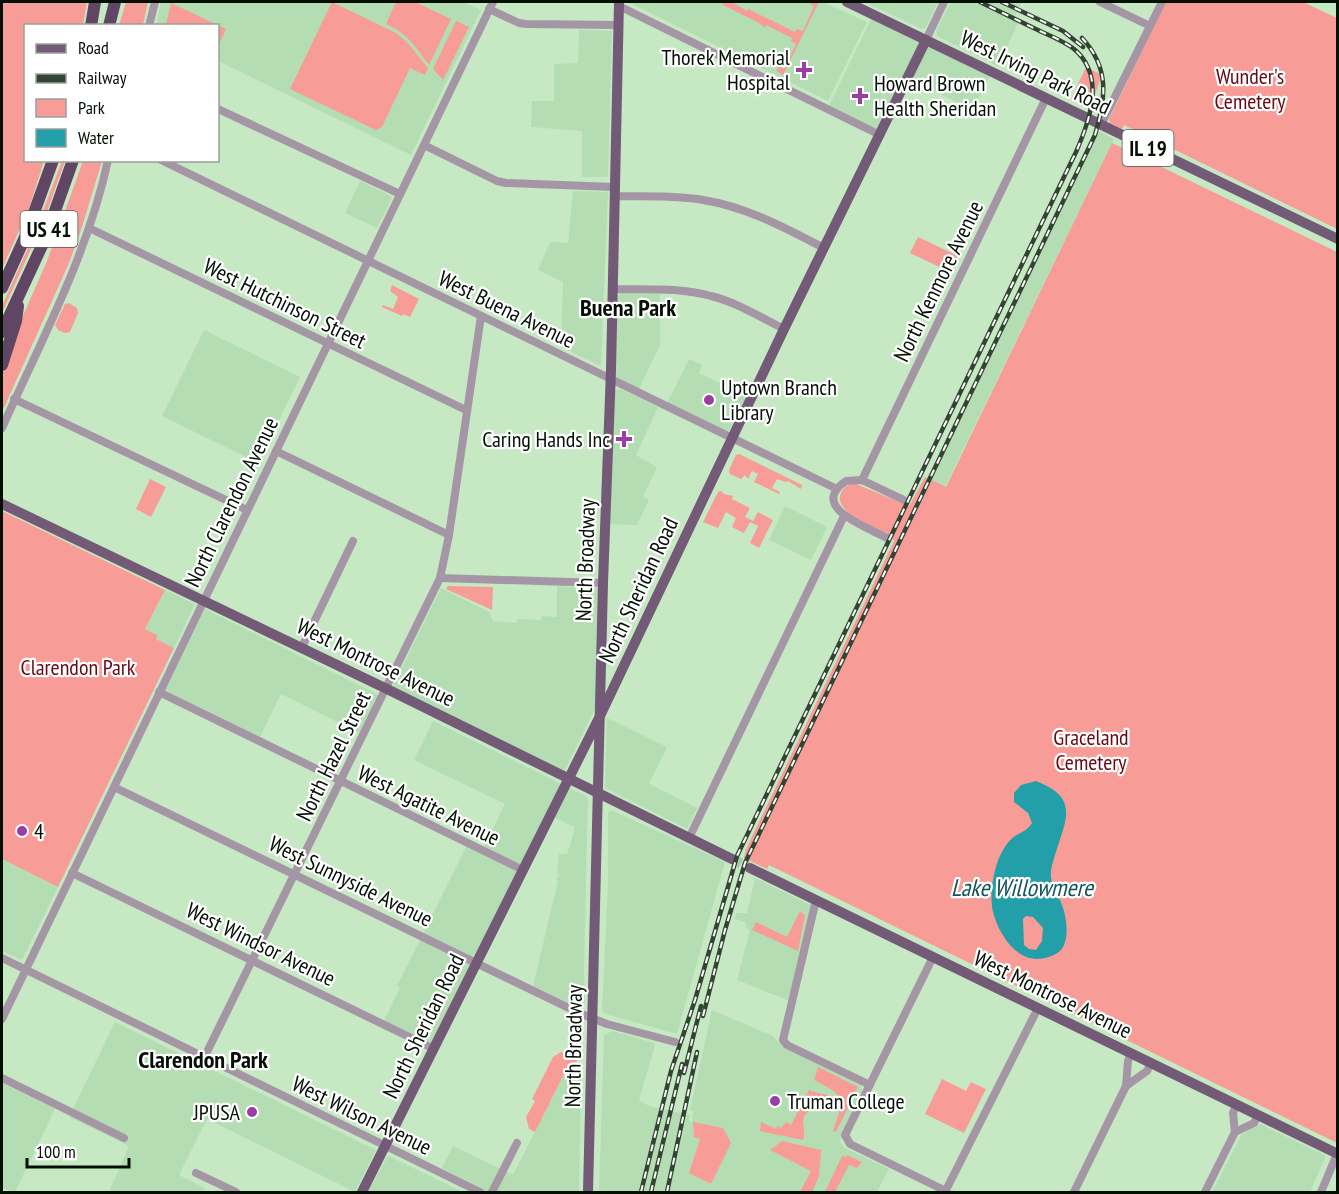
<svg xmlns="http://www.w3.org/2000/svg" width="1339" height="1194" font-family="'PT Sans Narrow',sans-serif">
<rect width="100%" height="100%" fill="#c6e9c4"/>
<g fill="#b5ddb3">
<polygon points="161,2 464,2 481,10 411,155 218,61 218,26 156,26"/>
<polygon points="628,2 823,2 867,22 828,101"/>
<polygon points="864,2 938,2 926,27 922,29"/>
<polygon points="951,2 1022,2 1013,20 1018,23 998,66 937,36 936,31"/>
<polygon points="873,15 991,73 973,110 906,78 879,134 828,108"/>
<polygon points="579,30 612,31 608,177 582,177 582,131 531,127 532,101 554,101 554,64 578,63"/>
<polygon points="1095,129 1114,139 945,487 927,478"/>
<polygon points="360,181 389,195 392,198 377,228 345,213"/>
<polygon points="573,191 608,192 601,366 561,347 563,282 538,270 550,242 568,243"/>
<polygon points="621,293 660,294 660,345 639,389 617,378 615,375 618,296"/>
<polygon points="204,330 300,377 258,463 162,416"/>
<polygon points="689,359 702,365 699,373 747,396 728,432 667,403"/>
<polygon points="621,389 658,407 636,455 657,467 643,497 649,500 637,525 610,524 614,394 616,390"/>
<polygon points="785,506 827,527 811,560 769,540"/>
<polygon points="557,586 599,588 595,709 564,772 392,688 441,588 489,612 493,621 517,623 517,619 541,620 541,616 557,617"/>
<polygon points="165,590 195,604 174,648 156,639 145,629"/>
<polygon points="205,609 379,695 359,733 281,694 260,737 165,690"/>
<polygon points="607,718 667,747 649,784 697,808 687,829 605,788"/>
<polygon points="433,721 588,797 584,967 585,1003 580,1007 573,1007 533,986 558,881 556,880 559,874 557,873 559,854 567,854 574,832 574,827 549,815 434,1049 383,1023 400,988 397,986 468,843 482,850 505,804 414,760"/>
<polygon points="611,810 725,862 677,1034 606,1014 602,1010 608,885 608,813"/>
<polygon points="2,859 58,887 22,960 2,951"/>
<polygon points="755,878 811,905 790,1001 737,980 750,930 745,927 746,922 735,919 736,913 747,913"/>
<polygon points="712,1010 773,1036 783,1047 861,1085 862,1091 842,1131 840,1142 845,1148 889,1169 877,1192 599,1192 604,1035 613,1031 654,1043 655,1045 639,1100 649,1106 690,1115 689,1121 692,1122 693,1111 690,1110"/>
<polygon points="115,1022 376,1150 355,1192 207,1119 179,1175 205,1188 203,1192 109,1192 129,1146 69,1117"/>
<polygon points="565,1072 581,1074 579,1192 486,1192 481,1190 480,1187 442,1168 453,1146 513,1175"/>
<polygon points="2,1083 55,1109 15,1192 2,1188"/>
<polygon points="1260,1124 1326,1156 1310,1192 1212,1192 1242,1134"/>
<polygon points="387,1157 391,1157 463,1192 368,1192"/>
</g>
<g fill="#f79c97">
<polygon points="2,2 87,2 83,25 26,26 26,160 44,161 29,208 2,269"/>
<polygon points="126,2 148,2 143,25 119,25"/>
<polygon points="332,2 396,33 407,42 428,68 425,75 410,68 382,127 376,130 290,89"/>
<path d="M396 2H415L451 19 429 65C415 46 408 34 386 24Z"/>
<polygon points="722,2 732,2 747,11 748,9 795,32 797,29 803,31 814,6 810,4 811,2 819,2 783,75 776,71 779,66 784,69 796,44 791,41 792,38 766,25 765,28 759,23 723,5"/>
<polygon points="1166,2 1303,2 1337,18 1337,229 1124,125 1122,129 1110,123 1109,119"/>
<polygon points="171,3 226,29 218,47 218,26 166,25"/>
<polygon points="456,21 469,27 443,80 433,69"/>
<polygon points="1086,67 1102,75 1090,108 1071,99"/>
<path d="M1112 143 1337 252V1143L769 865 767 869 744 858 746 849 894 541 892 536C878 529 832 513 841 493 844 486 849 484 856 484L909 506 925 477 946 487Z"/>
<polygon points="62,161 65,161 44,220 2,313 2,306 35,232"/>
<polygon points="83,161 102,161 81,230 69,263 2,412 2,376 12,341 47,261"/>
<polygon points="918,237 958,256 950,272 910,253"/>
<polygon points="392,285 419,299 410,317 403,314 402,316 382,307 383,305 393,309 398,297 390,291"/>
<polygon points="69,303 77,308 78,313 70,332 65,333 58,330 55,325 65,304"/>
<polygon points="739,454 802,485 801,489 788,481 786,482 777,479 772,488 780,492 779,494 754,482 758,474 752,471 748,479 745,475 741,479 730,474 729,470 736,455"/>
<polygon points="150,479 166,487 151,517 136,509"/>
<polygon points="721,491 724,494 733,496 732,499 750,508 745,517 753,521 758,512 773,520 759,548 750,543 758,526 750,522 744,533 732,527 736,518 726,512 718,528 703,522 718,492"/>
<polygon points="2,511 165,590 145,629 157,635 156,639 174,648 58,887 2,859"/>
<polygon points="448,586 493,587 492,610 446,589"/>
<polygon points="800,911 805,915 798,951 752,930 756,922 787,937"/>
<polygon points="561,1052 577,1052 576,1074 565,1072 535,1132 529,1129 526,1117 535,1101 532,1099 553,1057"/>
<path d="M818 1067 858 1087 836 1132 833 1131C844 1098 846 1096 814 1080Z"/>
<polygon points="942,1079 966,1091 971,1082 986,1089 964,1133 925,1114"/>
<path d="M809 1090C820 1096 841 1091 831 1112L816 1108C794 1116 808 1126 803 1140L760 1131 761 1122 776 1129 778 1126 781 1128 786 1122 791 1125Z"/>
<polygon points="693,1122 723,1128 731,1143 711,1184 689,1173 700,1139 694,1137"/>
<polygon points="782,1141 821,1150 819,1176 812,1192 800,1192 811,1171 770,1150"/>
<polygon points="847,1155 862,1162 857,1168 849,1165 835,1192 825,1192 842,1156 846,1157"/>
</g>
<path fill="#229fa9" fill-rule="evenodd" d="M1036 781C1080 798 1066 819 1055 855 1053 862 1050 870 1051 877 1052 886 1056 890 1059 898 1066 911 1071 938 1061 950 1057 954 1050 957 1045 958 1018 965 999 935 993 912 990 899 992 880 996 867 999 856 1006 842 1015 836 1023 831 1027 831 1032 823L1028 813 1014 802V793L1021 785ZM1026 916 1033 917 1043 928 1042 941 1036 950 1029 949 1024 945 1023 919Z"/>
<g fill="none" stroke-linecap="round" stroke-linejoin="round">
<polyline stroke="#a9c8a7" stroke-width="10" stroke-dasharray="10 5" stroke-linecap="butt" points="732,859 750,868"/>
<g stroke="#a496a5" stroke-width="8">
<polyline points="1100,2 1150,26"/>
<polyline points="619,6 880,135"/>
<polyline points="489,9 519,23 526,24 618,25"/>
<polyline points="149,26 155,2"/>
<polyline points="926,40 944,2"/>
<polyline points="218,109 400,194"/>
<polyline points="1101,125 1162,2"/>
<polyline points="424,145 497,181 506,183 614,187"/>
<polyline points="161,160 837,489"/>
<path d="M614 196C643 197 674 195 703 200 747 207 785 228 824 248"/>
<polyline points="89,228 466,410"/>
<path d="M612 289C645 290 678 287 711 296 736 302 760 317 784 329"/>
<polyline points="14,399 247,510"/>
<path d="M2 428C41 341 88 254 108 160"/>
<polyline points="276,451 449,535"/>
<polyline points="862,480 1046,98"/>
<path d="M887 538C869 528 807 507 846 481L862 480 904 500"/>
<polyline points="440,578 603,583"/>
<polyline points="302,647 353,541"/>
<polyline points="159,692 523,870"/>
<polyline points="114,787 579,1013 607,1024 675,1042"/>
<polyline points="689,838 844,516"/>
<polyline points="72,873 434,1049"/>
<polyline points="816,900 783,1040 787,1045 870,1085"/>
<polyline points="933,957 845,1135 850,1144 946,1191"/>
<polyline points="2,958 480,1192"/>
<polyline points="2,1019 493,2"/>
<polyline points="204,1058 440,578 449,535 481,316"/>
<polyline points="2,1078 124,1138"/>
<polyline points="1126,1086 1147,1071 1151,1063"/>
<polyline points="1235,1132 1254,1123 1258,1115"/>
<polyline points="196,1173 236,1192"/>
<polyline points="492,1192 517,1143"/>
<polyline points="945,1192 1038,1008"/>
<polyline points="1074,1192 1126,1086 1128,1061 1131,1054"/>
<polyline points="1205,1192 1235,1132 1233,1113 1236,1105"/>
<polyline points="1321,1192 1337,1154"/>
</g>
<g stroke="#735a76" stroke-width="10">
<polyline points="847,2 1338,239"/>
<polyline points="2,504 387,689 732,859"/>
<polyline points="750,868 1338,1154"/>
<polyline points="362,1192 600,716 784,329 926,40"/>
<polyline points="588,1192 603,583 611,370 619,2"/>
</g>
<g stroke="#614564" stroke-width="12">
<polyline points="91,26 95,2"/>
<polyline points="109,26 115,2"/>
<polyline points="2,288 26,235 53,160"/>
<polyline points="2,332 45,239 73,160"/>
<polyline points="2,365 16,321 18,306"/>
</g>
<defs>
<g id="rail">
<polyline points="1002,2 1063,31 1083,47"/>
<path d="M703 1016 725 930 745 863 1095 135C1106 98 1110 68 1082 38"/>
<polyline points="684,1073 701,1006"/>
<path d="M641 1192 671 1071 695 1000 737 856 1076 152C1090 120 1106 76 1074 49 1065 42 1053 37 1042 32 1021 22 1001 12 980 2"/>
<polyline points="651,1192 682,1064"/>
<polyline points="667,1192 697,1052"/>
</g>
</defs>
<use href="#rail" stroke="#343" stroke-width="4.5"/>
<use href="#rail" stroke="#fff" stroke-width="2" stroke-dasharray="7" stroke-linecap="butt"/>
</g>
<g fill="#9b3da6" stroke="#fff" stroke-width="2">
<path d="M801 61h6v6h6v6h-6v6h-6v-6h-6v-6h6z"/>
<path d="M857 87h6v6h6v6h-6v6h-6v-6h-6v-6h6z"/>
<circle cx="709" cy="400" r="6"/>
<path d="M621 430h6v6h6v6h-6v6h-6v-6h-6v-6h6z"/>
<circle cx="22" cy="831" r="6"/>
<circle cx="775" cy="1101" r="6"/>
<circle cx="252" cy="1112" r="6"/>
</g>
<g text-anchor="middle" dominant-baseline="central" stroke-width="4.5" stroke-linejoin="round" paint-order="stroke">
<g fill="#fff" stroke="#505850" stroke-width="1.5">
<rect x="1122.5" y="130" width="51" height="36" rx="4.5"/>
<rect x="20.5" y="211" width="57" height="36" rx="4.5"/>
</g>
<g font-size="21" font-weight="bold" fill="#051005">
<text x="1148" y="148">IL 19</text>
<text x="49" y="229">US 41</text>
</g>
<g font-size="22" fill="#051005" stroke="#fff" text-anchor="start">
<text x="790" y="57" text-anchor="end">Thorek Memorial<tspan x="790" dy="25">Hospital</tspan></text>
<text x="874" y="83">Howard Brown<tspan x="874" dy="25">Health Sheridan</tspan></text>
<text x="721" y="387">Uptown Branch<tspan x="721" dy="25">Library</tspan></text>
<text x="610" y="439" text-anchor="end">Caring Hands Inc</text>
<text x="34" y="831">4</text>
<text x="787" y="1101">Truman College</text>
<text x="240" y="1112" text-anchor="end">JPUSA</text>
</g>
<g font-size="22" fill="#051005" stroke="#fff">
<text transform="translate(1036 72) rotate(26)">West Irving Park Road</text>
<text transform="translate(938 281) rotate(-64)">North Kenmore Avenue</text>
<text transform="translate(285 303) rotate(26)">West Hutchinson Street</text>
<text transform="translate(507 309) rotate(26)">West Buena Avenue</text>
<text transform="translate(231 502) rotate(-64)">North Clarendon Avenue</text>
<text transform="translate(585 560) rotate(-88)">North Broadway</text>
<text transform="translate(638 590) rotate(-65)">North Sheridan Road</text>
<text transform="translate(376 662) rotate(26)">West Montrose Avenue</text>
<text transform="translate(333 756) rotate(-64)">North Hazel Street</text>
<text transform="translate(429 805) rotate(26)">West Agatite Avenue</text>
<text transform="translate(351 881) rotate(26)">West Sunnyside Avenue</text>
<text transform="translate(261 944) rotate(26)">West Windsor Avenue</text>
<text transform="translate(1053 994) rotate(26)">West Montrose Avenue</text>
<text transform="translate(423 1026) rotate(-64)">North Sheridan Road</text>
<text transform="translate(573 1046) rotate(-89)">North Broadway</text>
<text transform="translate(362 1115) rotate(26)">West Wilson Avenue</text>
</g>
<g font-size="22" fill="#690913" stroke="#fff">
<text x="1250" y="76">Wunder's<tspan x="1250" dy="25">Cemetery</tspan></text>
<text x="78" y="667">Clarendon Park</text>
<text x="1091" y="737">Graceland<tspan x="1091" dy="25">Cemetery</tspan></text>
</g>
<g font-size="24" font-weight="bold" fill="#051005" stroke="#fff">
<text x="628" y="307">Buena Park</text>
<text x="203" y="1059">Clarendon Park</text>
</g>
<g font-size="24" font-style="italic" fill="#12545a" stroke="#fff">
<text x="1022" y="887">Lake Willowmere</text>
</g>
</g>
<rect width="1339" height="1194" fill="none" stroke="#051005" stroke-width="6"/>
<rect x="24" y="24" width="195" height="138" fill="#ffffff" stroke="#9b9f9b" stroke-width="1.5"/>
<rect x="36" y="44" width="30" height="9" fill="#735a76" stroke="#9b9f9b" stroke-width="1.5"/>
<text x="78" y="54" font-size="18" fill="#051005">Road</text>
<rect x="36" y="74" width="30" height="9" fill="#334433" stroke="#9b9f9b" stroke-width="1.5"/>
<text x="78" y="84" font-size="18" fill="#051005">Railway</text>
<rect x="36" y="99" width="30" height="18" fill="#f79c97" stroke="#9b9f9b" stroke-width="1.5"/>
<text x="78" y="114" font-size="18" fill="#051005">Park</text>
<rect x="36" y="129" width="30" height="18" fill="#229fa9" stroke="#9b9f9b" stroke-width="1.5"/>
<text x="78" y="144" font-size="18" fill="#051005">Water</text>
<path d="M27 1158v9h102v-9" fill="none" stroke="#051005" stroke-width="3"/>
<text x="36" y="1158" font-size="18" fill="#051005" stroke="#ffffff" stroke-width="4.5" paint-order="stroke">100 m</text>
</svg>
